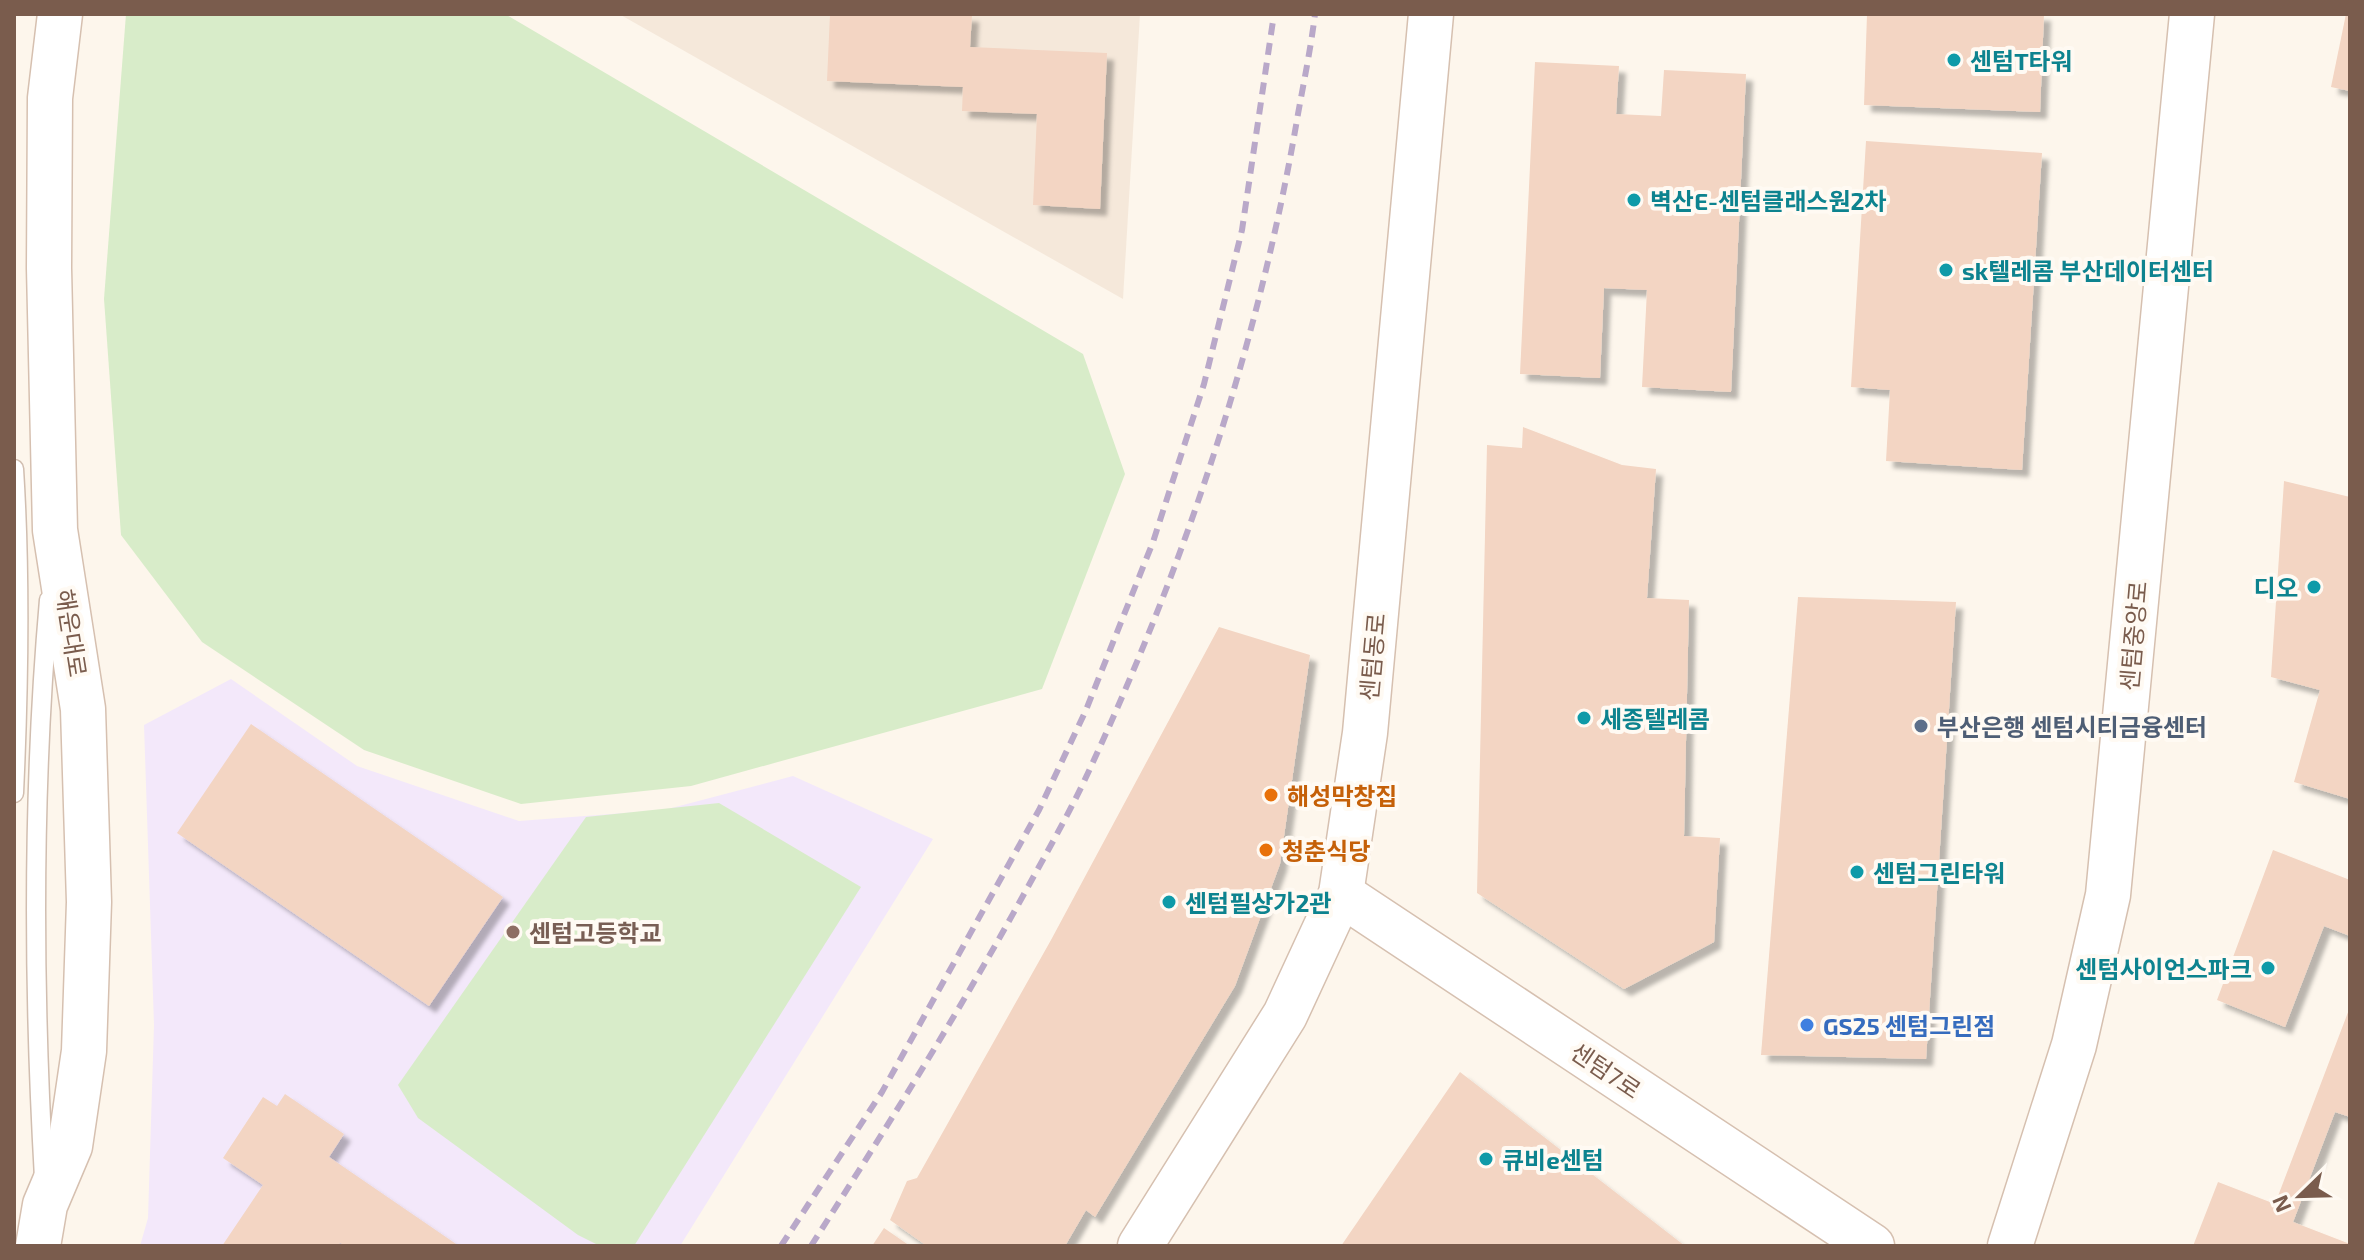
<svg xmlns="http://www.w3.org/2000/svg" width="2364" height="1260" font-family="'Exo 2','Noto Sans KR',sans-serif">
<defs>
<filter id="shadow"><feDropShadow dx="7" dy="7" stdDeviation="2" flood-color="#0004"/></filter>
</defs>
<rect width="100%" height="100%" fill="#fdf6ec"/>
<polygon fill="#f5e8da" points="619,14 1140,14 1123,299"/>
<polygon fill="#f3e8fa" points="231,679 357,766 519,821 664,810 793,776 933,839 680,1246 140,1246 148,1218 154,1025 144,725"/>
<g fill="#d8ecc9">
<polygon points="126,14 505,14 1083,354 1125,474 1042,689 691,786 521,804 364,750 202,642 121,535 104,299"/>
<polygon points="719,803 861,887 634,1246 600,1246 578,1235 418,1118 398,1085 586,817"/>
</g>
<g fill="#f3d5c3" filter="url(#shadow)">
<polygon points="830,14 972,15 970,47 1107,53 1100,209 1033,205 1037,114 962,111 963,87 827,81"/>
<polygon points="1867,14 2044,14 2040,112 1864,105"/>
<polygon points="2346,14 2350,14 2350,91 2331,87"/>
<polygon points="1535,62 1619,66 1616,114 1661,116 1664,70 1746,74 1731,392 1642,387 1647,290 1604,288 1600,378 1520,374"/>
<polygon points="1866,141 2042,153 2022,470 1886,461 1890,390 1851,387"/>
<polygon points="1523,427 1622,465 1656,469 1647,598 1689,600 1684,836 1720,838 1714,942 1624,989 1477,893 1487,445 1522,448"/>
<polygon points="2284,481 2350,497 2350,799 2294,782 2320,690 2271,677"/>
<polygon points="1798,597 1956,602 1926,1059 1761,1055"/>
<polygon points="1219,627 1310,655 1280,864 1235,986 1095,1217 1086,1210 1065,1246 927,1246 890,1220 907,1181 917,1178 1051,940"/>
<polygon points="251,724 503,897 429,1006 177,833"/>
<polygon points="2273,850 2350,880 2350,936 2324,926 2285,1027 2217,1000"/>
<polygon points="2350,1007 2350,1117 2335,1112 2293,1222 2350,1244 2350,1246 2193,1246 2218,1182 2275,1204"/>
<polygon points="1460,1072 1685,1246 1341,1246"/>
<polygon points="285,1094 344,1134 329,1157 459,1246 346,1246 340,1243 338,1246 222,1246 263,1185 223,1158 263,1097 277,1106"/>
<polygon points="884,1228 910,1246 872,1246"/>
</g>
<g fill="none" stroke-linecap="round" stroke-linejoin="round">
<defs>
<g id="lane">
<path d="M14 469C21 578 19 685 14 793"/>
<path d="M44 1178C33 986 32 792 49 600"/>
</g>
<g id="secondary">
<polyline points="1341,894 1872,1246"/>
<polyline points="38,1246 45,1205 70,1146 84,1051 89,902 83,709 55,530 49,268 50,98 60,14"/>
<polyline points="1140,1246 1285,1015 1341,894 1365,733 1431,14"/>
<polyline points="2010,1246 2074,1045 2108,895 2192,14"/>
</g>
</defs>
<use href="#lane" stroke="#d1beb0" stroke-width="21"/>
<use href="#secondary" stroke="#d6c0b0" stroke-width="47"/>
<use href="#lane" stroke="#fff" stroke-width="18"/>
<use href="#secondary" stroke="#fff" stroke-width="44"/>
<g stroke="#b9a8c9" stroke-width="6" stroke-dasharray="12 8" stroke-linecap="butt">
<polyline points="781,1246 882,1092 1039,810 1086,710 1153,542 1204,384 1242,230 1274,14"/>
<path d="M811 1246C885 1130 958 1014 1024 894 1048 850 1073 807 1093 762 1188 556 1260 338 1298 114 1304 81 1311 47 1315 14"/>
</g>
</g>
<g fill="#0f9aa8" stroke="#fffaf3" stroke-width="3">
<circle cx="1954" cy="60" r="8"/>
<circle cx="1634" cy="200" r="8"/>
<circle cx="1946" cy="270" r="8"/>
<circle cx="2314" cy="587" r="8"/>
<circle cx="1584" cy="718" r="8"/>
<circle cx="1857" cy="872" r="8"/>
<circle cx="1169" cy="902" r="8"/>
<circle cx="2268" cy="968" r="8"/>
<circle cx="1486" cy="1159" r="8"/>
</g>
<circle fill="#5c6f8a" stroke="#fffaf3" stroke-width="3" cx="1921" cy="726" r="8"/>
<g fill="#e8710a" stroke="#fffaf3" stroke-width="3">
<circle cx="1271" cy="795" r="8"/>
<circle cx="1266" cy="850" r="8"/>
</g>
<circle fill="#8d6e63" stroke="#fffaf3" stroke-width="3" cx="513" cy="932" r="8"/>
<circle fill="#3f7fe0" stroke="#fffaf3" stroke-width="3" cx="1807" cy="1025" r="8"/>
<g text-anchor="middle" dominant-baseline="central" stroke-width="8" stroke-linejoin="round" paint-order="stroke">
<g font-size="24" font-weight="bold" fill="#0d838f" stroke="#fffaf3" text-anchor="start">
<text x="1970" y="60">센텀T타워</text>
<text x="1650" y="200">벽산E-센텀클래스원2차</text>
<text x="1962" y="270">sk텔레콤 부산데이터센터</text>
<text x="2298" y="587" text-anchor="end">디오</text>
<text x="1600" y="718">세종텔레콤</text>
<text x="1873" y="872">센텀그린타워</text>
<text x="1185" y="902">센텀필상가2관</text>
<text x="2252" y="968" text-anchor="end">센텀사이언스파크</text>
<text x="1502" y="1159">큐비e센텀</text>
</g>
<g font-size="24" fill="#7a5c4d" stroke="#fffaf3">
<text transform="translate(72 633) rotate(81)">해운대로</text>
<text transform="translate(2133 636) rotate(-85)">센텀중앙로</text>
<text transform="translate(1372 657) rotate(-85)">센텀동로</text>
<text transform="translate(1606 1070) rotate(34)">센텀7로</text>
</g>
<g font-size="24" font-weight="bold" fill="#4e5e75" stroke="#fffaf3" text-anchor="start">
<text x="1937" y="726">부산은행 센텀시티금융센터</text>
</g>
<g font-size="24" font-weight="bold" fill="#c56008" stroke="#fffaf3" text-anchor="start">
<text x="1287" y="795">해성막창집</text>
<text x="1282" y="850">청춘식당</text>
</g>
<g font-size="24" font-weight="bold" fill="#785e54" stroke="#fffaf3" text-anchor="start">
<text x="529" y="932">센텀고등학교</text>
</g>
<g font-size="24" font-weight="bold" fill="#366cbe" stroke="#fffaf3" text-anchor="start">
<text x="1823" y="1025">GS25 센텀그린점</text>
</g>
</g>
<rect width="2364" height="1260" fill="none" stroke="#7a5c4d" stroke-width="32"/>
<g transform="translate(2300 1196) rotate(247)" stroke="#fffaf3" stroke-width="6" paint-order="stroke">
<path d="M0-6L14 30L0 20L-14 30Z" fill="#7a5c4d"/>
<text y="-12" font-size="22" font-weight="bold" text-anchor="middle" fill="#7a5c4d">N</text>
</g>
</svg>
